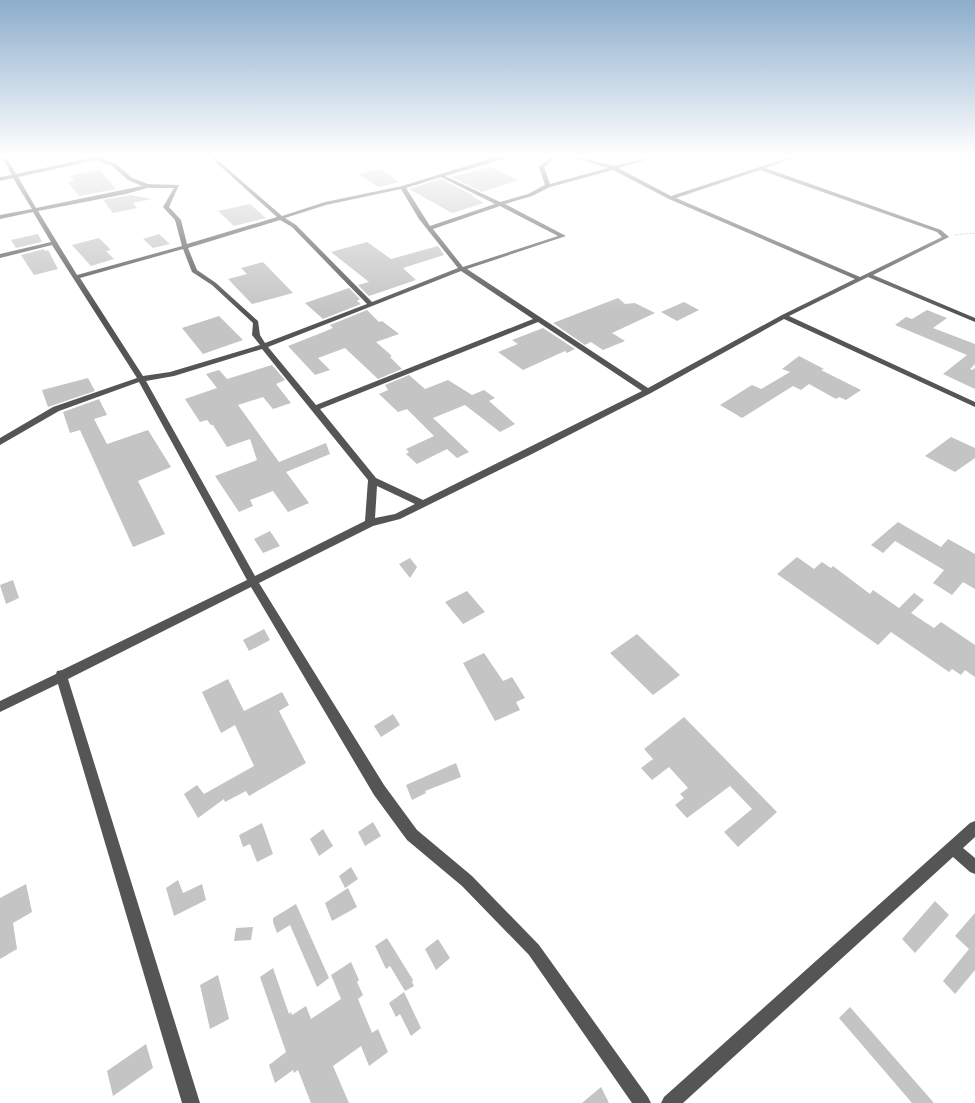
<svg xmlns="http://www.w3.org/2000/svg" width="975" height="1103" font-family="Cabin,sans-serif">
<rect width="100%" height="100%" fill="#fff"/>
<g fill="#c4c4c4">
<polygon points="491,167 518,180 482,192 451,177"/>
<polygon points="380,169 399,182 379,187 358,174"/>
<polygon points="93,171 101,171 116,189 79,196 68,182 74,181 70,176"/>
<polygon points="441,179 472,195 472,196 484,203 452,213 409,189"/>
<polygon points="131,195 152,199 133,203 137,208 113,213 103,200"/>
<polygon points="250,204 266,218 234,226 218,211"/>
<polygon points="38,234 42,242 16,248 11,240"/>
<polygon points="159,234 170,244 153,248 143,239"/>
<polygon points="99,238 111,250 106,251 114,259 91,266 72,245"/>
<polygon points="367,242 391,259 438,246 444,255 403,268 416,280 369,296 358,285 369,282 331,252"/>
<polygon points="44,249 45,251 48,250 58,269 34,275 21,255"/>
<polygon points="263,262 293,293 252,304 228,279 247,274 241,268"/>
<polygon points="349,288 360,299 357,301 361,304 323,319 305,303"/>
<polygon points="618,298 625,304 635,303 655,313 612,333 625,341 603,350 591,342 585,345 553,323"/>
<polygon points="684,302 699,310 677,321 661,312"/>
<polygon points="367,310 379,322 382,321 399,334 376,342 392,356 390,357 402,369 378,379 345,348 318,358 330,370 315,375 288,346 321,333 333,328 330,325"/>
<polygon points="927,310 947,318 933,328 975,344 975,364 970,369 972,370 975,368 975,389 943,374 967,355 895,325 906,317 912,319"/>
<polygon points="219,316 243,340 203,354 182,328"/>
<polygon points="543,328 575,349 567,353 565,351 523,370 498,352 518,344 512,340"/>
<polygon points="799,356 824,369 821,370 861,390 846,400 839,397 836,399 809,384 801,390 793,386 742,418 720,405 752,385 761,389 790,372 782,369"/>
<polygon points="272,365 285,380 276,384 291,403 273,409 263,397 238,405 279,462 326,443 330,454 286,472 309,503 288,512 273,491 250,500 253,506 239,512 215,476 257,460 250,439 227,447 213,425 211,425 207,420 200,422 185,399 217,388 206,374 219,370 227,379"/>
<polygon points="409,375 425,389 448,380 472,395 484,390 495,398 489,401 515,424 500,432 465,405 433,418 469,452 457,458 447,449 417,464 406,454 409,452 406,449 434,436 407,409 398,412 379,394 388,390 385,385"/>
<polygon points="88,378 95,391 48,407 42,390"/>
<polygon points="99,399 107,415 94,419 107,444 148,430 171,467 138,481 165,534 133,547 80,430 70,433 63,412"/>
<polygon points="951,437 975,448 975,458 955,472 925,456"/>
<polygon points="898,522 941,547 948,539 975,554 975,589 963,582 952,595 933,583 944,570 895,541 883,553 871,545"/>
<polygon points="270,531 280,546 263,553 254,539"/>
<polygon points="797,557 814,569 822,562 831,568 833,566 870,594 873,590 899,608 914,593 924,600 911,613 934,628 941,622 975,645 975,677 965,670 961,675 952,669 949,672 891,632 878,645 777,574"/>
<polygon points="410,558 417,567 410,578 399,564"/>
<polygon points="13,580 19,598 6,604 0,585"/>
<polygon points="467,591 485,612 463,624 445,602"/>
<polygon points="264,629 270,640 249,651 243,640"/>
<polygon points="637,634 680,675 653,695 610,653"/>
<polygon points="484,653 503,681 512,677 525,698 516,702 520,710 495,721 463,663"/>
<polygon points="228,679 244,711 282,692 289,705 279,711 306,763 249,796 246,791 225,802 224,799 198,818 184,794 197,785 204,794 254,766 235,725 221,733 202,692"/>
<polygon points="393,714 400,725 381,737 374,726"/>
<polygon points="684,717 777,812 738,847 724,832 752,809 730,786 687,818 675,805 684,798 680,794 688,788 669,767 652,780 641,768 653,759 644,749"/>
<polygon points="456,763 461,777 425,791 426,793 412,800 406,785"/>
<polygon points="373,822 381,836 365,846 358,832"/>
<polygon points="262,823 273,854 257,862 250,844 243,847 239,835"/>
<polygon points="323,829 333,846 319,856 310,839"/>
<polygon points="351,867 358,879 345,888 339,876"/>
<polygon points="178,880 183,893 202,884 206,900 174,916 166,888"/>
<polygon points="26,884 32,912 13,923 17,949 0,959 0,898"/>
<polygon points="348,888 357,907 332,921 325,903"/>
<polygon points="935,901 949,915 915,953 902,939"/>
<polygon points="296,904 329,978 317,987 290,925 277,933 273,922 273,918"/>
<polygon points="975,913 975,970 955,994 943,981 969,949 955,936"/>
<polygon points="253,927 251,940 234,941 236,928"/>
<polygon points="387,938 413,980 412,982 414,986 405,991 390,966 386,969 375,946"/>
<polygon points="438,939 450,958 436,970 425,949"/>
<polygon points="351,962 359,980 357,982 363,995 358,999 372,1033 378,1029 388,1052 369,1066 361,1046 333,1066 349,1103 311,1103 298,1070 294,1073 293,1070 275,1083 269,1065 286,1052 260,977 273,968 289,1014 291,1012 292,1015 306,1006 311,1019 341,999 331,975"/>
<polygon points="218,975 229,1019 210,1029 200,985"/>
<polygon points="404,992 421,1028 411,1036 400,1014 396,1017 389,1003"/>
<polygon points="850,1007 934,1103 912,1103 839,1018"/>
<polygon points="146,1044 153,1068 113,1096 107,1071"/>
<polygon points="601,1087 609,1103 582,1103"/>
</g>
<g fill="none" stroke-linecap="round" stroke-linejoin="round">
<polyline stroke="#777" stroke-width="1" stroke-dasharray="0.5 1" stroke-linecap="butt" points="954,235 975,233"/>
<g fill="#555" fill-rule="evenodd">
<path d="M2 157H6L16 174 96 157 116 164 132 178 148 184 179 185 169 207 181 220 187 244 277 217 210 157H214L282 216 325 202 402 186 483 161 490 157H495L493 159 511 157 445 176 500 202 528 194 545 185 539 167 551 157H556L544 167 550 184 608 168 572 157H578L614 166 650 157H656L618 168 671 196 790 157H796L765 168 941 230 949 237 873 275 975 318V322L868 277 789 316 975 402V407L784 319 651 393 530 455 400 519 373 526 259 583 384 785 417 830 472 876 539 945 648 1097 651 1103H632L529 955 462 886 407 840 374 795 251 587 68 679 200 1103H182L58 684 0 712V701L56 674 57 671 62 670 247 580 139 382 59 411 0 445V438L53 407 137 378 52 245 0 258V254L51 242 33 212 0 219V215L32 209 13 178 0 181V177L12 175ZM96 160 112 166 128 180 142 186 36 208 18 177ZM613 170 669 199 855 279 782 315 648 388 467 269 566 236 505 204 532 196 550 187ZM760 170 937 232 942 237 860 277 676 198ZM441 177 495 204 430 226 406 188ZM147 188H174L163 207 175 220 182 246 77 275 38 211 126 194ZM401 189 419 219 458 268 372 302 296 225 285 218 326 205ZM500 206 558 236 463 267 433 229ZM280 220 292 227 367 304 265 343 260 335 258 321 216 283 197 270 188 248ZM183 249 192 272 212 285 253 323 252 335 260 345 170 372 143 376 80 278ZM461 271 533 319 316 405 268 347ZM538 322 642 391 423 500 376 478 320 409ZM262 349 368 480 365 521 255 576 146 381 174 376ZM377 486 415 504 395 514 375 518Z"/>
<polygon points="975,821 975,837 963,848 975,858 975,874 970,872 953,857 683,1103 661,1103 664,1097 970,823"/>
</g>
</g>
<linearGradient id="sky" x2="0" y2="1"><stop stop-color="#8cadcc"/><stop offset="0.5" stop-color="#fff"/><stop offset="1" stop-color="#fff" stop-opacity="0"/></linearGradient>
<rect width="975" height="311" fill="url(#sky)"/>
</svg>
